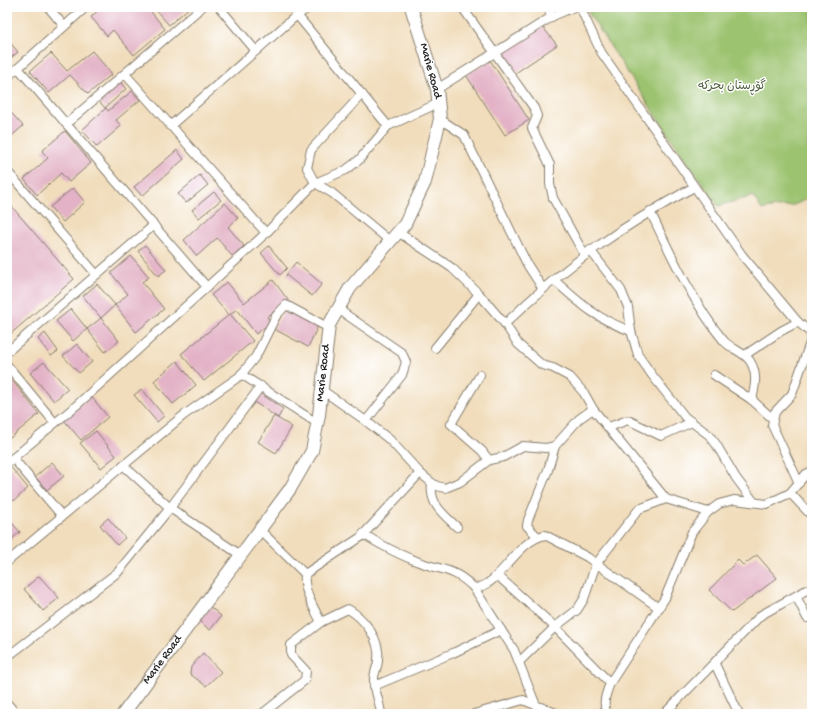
<svg xmlns="http://www.w3.org/2000/svg" width="819" height="721" font-family="'Gochi Hand','Playpen Sans Arabic',sans-serif">
<rect width="100%" height="100%" fill="#fff"/>
<filter id="ink" filterUnits="userSpaceOnUse"><feTurbulence type="fractalNoise" baseFrequency=".025" numOctaves="2"/><feDisplacementMap in="SourceGraphic" scale="8" xChannelSelector="R" yChannelSelector="G"/><feConvolveMatrix kernelMatrix="1 2 1 2 8 2 1 2 1" color-interpolation-filters="sRGB"/></filter>
<filter id="wash" filterUnits="userSpaceOnUse"><feTurbulence type="fractalNoise" baseFrequency=".012" numOctaves="4" result="noise"/><feDisplacementMap in="SourceGraphic" scale="16" xChannelSelector="R" yChannelSelector="G"/><feGaussianBlur stdDeviation="0.9" result="paint"/><feColorMatrix in="noise" values="0 0 0 0 0 0 0 0 0 0 0 0 0 0 0 0 0 1.4 0 .05"/><feComposite in="paint" operator="in"/></filter>
<g filter="url(#wash)">
<rect width="100%" height="100%" fill="#f1ddbc"/>
<path fill="#9cc36f" stroke="#5c7046" d="M596 7H812V135L809 138 807 146 812 159V194C790 212 786 203 762 210L753 196 718 206 668 134 588 12Z"/>
<g id="blocks">
<g fill="#e3b2c6">
<polygon points="102,7 147,7 165,29 134,55 113,30 107,36 91,17"/>
<polygon points="153,7 190,7 169,25"/>
<polygon points="542,26 557,45 514,74 500,54"/>
<polygon points="7,39 18,52 7,61"/>
<polygon points="92,51 112,74 88,94 70,75 49,93 30,71 51,53 67,71"/>
<polygon points="490,60 529,120 505,135 466,75"/>
<polygon points="119,80 126,89 105,108 97,99"/>
<polygon points="132,91 140,100 116,120 121,126 97,147 82,130 106,108 108,111"/>
<polygon points="7,108 23,126 7,140"/>
<polygon points="65,131 91,163 69,182 61,173 37,195 24,179 48,158 42,151"/>
<polygon points="177,150 184,159 142,196 134,187"/>
<polygon points="200,175 208,185 186,203 178,194"/>
<polygon points="73,188 85,202 63,222 50,207"/>
<polygon points="214,192 221,200 199,218 192,210"/>
<polygon points="7,201 74,279 7,337"/>
<polygon points="225,203 238,218 228,227 244,246 232,256 217,238 197,256 184,240"/>
<polygon points="145,245 166,270 158,276 138,251"/>
<polygon points="269,246 287,268 280,275 261,253"/>
<polygon points="131,256 149,277 142,282 164,309 136,332 115,305 128,294 111,273"/>
<polygon points="296,262 322,284 312,296 286,275"/>
<polygon points="273,280 288,300 267,317 271,322 256,334 237,309 230,314 253,341 204,381 181,354 229,315 211,295 227,282 244,303"/>
<polygon points="97,284 115,305 101,318 83,296"/>
<polygon points="71,309 87,329 101,318 119,341 105,352 87,329 73,341 56,321"/>
<polygon points="285,309 318,326 308,347 274,329"/>
<polygon points="45,333 58,351 51,356 38,339"/>
<polygon points="77,344 92,362 79,373 63,356"/>
<polygon points="177,361 196,385 173,404 154,381"/>
<polygon points="44,362 68,389 54,401 30,373"/>
<polygon points="7,374 39,414 10,438 7,434"/>
<polygon points="142,389 164,416 157,422 134,395"/>
<polygon points="260,393 283,409 278,418 254,402"/>
<polygon points="91,396 108,417 81,440 63,419"/>
<polygon points="274,416 292,427 276,453 258,442"/>
<polygon points="96,431 116,456 101,468 80,443"/>
<polygon points="52,462 64,476 47,490 35,477"/>
<polygon points="9,465 28,488 14,501 7,493 7,467"/>
<polygon points="7,517 20,532 7,543"/>
<polygon points="108,518 125,538 117,545 100,525"/>
<polygon points="757,555 777,578 732,612 709,590 738,560 743,565"/>
<polygon points="39,576 59,598 43,611 24,589"/>
<polygon points="208,605 221,616 210,630 197,619"/>
<polygon points="203,653 221,672 206,686 190,674 191,667"/>
</g>
</g>
</g>
<g filter="url(#ink)">
<use href="#blocks" fill-opacity="0" stroke="#867c6c" stroke-width="1"/>
<g fill="none" stroke-linecap="round" stroke-linejoin="round">
<defs>
<g id="minor">
<polyline points="48,7 64,26"/>
<polyline points="86,7 18,68 207,287"/>
<polyline points="219,7 256,51"/>
<polyline points="462,7 534,108 537,116 532,128 550,165 550,184 553,198 584,254"/>
<polyline points="546,7 553,16"/>
<polyline points="580,7 601,52 742,255 798,322 812,334"/>
<polyline points="297,15 388,126"/>
<polyline points="125,74 266,233"/>
<polyline points="7,77 18,68"/>
<polyline points="437,89 553,16 574,7"/>
<polyline points="362,94 311,150 307,168 315,183 332,193 390,241"/>
<polyline points="440,119 464,135 527,264 543,289"/>
<polyline points="66,124 202,7"/>
<polyline points="170,126 297,15 310,7"/>
<polyline points="7,171 96,274"/>
<path d="M650 211C670 253 694 305 724 341 731 349 744 352 750 361 758 374 755 386 752 400"/>
<polyline points="398,232 452,268 479,294 505,324 518,344 542,365 553,368 570,377 584,393 593,409 666,499 708,512"/>
<polyline points="590,250 621,290 628,307 631,331"/>
<path d="M554 280C582 305 595 318 631 331L638 355 652 375 685 417 709 435 716 444 736 478 754 502"/>
<polyline points="338,309 402,353 406,362 402,375 366,421"/>
<path d="M505 324C564 266 622 226 694 187"/>
<polyline points="435,348 479,294"/>
<polyline points="7,352 154,225"/>
<polyline points="745,355 781,331 798,322"/>
<polyline points="7,365 55,423"/>
<polyline points="241,374 317,423"/>
<polyline points="480,375 451,424 482,451 489,460"/>
<polyline points="714,375 752,400 773,419"/>
<polyline points="322,390 366,421 390,440 420,473 432,483 437,486 445,488 460,482 489,460 503,457 523,446 546,448 555,446 579,419 593,409"/>
<polyline points="609,427 628,420 661,436 692,422"/>
<polyline points="13,458 62,516"/>
<polyline points="7,463 78,404 207,287 266,233 315,183 346,170 359,160 388,126 439,103"/>
<polyline points="123,465 170,508 242,556"/>
<path d="M432 483C429 504 443 514 457 527"/>
<polyline points="799,483 772,425 775,412 792,394 812,337"/>
<polyline points="790,493 812,516"/>
<path d="M261 531 305 574C303 591 313 606 321 622"/>
<path d="M363 534C381 545 399 555 419 562 443 571 454 568 474 588 500 587 515 541 545 535L587 557 659 608"/>
<polyline points="538,537 527,526 528,520 548,470 555,446"/>
<polyline points="7,562 184,415 240,376 256,356 276,316 286,305 329,328"/>
<polyline points="305,574 361,537 420,473"/>
<polyline points="498,576 555,627 610,683"/>
<polyline points="474,588 514,650 535,703"/>
<polyline points="796,596 807,618"/>
<polyline points="7,657 118,572 170,508 261,386"/>
<polyline points="519,662 555,627 577,610 584,599 596,564 639,509 666,499"/>
<polyline points="715,664 739,714"/>
<polyline points="374,686 453,653 501,630"/>
<polyline points="7,703 16,714"/>
<path d="M262 714 305 680 306 671 291 655V645L321 622 348 609C364 618 381 640 378 660 378 667 373 674 374 681 375 692 380 703 381 714"/>
<polyline points="474,714 523,700 558,714"/>
<path d="M607 714C602 703 606 694 610 683L665 598 692 532 708 512 719 504 734 500 767 504 790 493 806 474 812 471"/>
<polyline points="664,714 761,615 812,587"/>
</g>
<g id="primary">
<path id="s1" d="M123 714 290 489 312 451 319 415 329 325 350 288 405 224 425 182 440 119 437 89 411 7"/>
</g>
</defs>
<use href="#minor" stroke="#867c6c" stroke-width="10"/>
<use href="#primary" stroke="#867c6c" stroke-width="14"/>
<use href="#minor" stroke="#fff" stroke-width="8"/>
<use href="#primary" stroke="#fff" stroke-width="12"/>
</g>
</g>
<g text-anchor="middle" dominant-baseline="central" stroke-width="3" stroke-linejoin="round" paint-order="stroke">
<g font-size="12" fill="#1c1c1c" stroke="#fff">
<text transform="translate(430 71) rotate(75)">Marie Road</text>
<text stroke="none"><textPath href="#s1" startOffset="403">Marie Road</textPath></text>
<text stroke="none"><textPath href="#s1" startOffset="67">Marie Road</textPath></text>
</g>
<g font-size="12" fill="#4f5f3d" stroke="#fff">
<text x="732" y="87">گۆڕستان بحركه‌</text>
</g>
</g>
<rect width="819" height="721" fill="none" stroke="#fff" stroke-width="24"/>
</svg>
